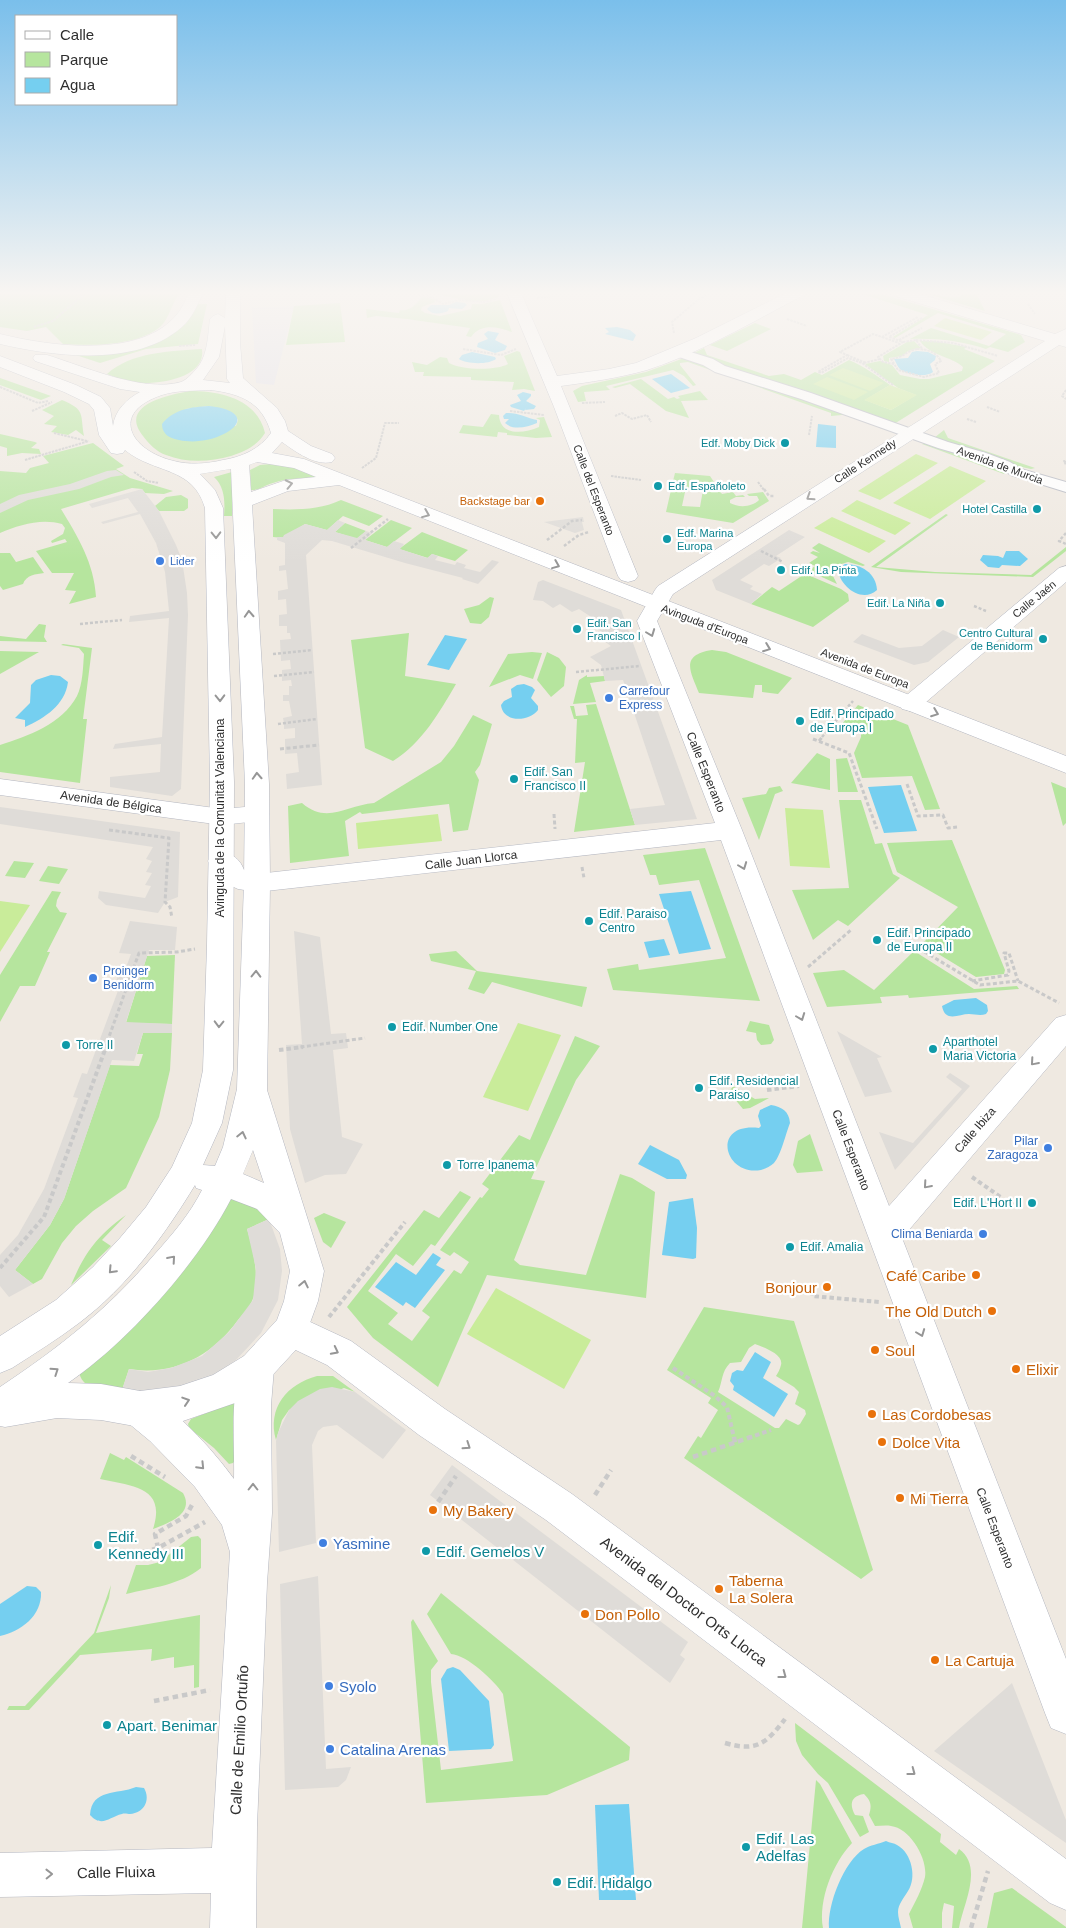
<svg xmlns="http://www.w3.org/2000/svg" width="1066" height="1928" font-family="Arial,sans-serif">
<rect width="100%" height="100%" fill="#efe9e1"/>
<polygon fill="#e3e1e8" points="294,306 274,385 256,383 252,308"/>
<g fill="#b6e59e" fill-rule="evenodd">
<path d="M0 293H180C171 304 170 317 161 326 139 346 91 346 63 344L46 327 27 331 0 327Z"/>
<polygon points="430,293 498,293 499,297 485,301 470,301"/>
<path d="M859 293H878L1021 335 1025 342 1008 352 990 347 986 349C963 341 936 338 910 339L931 328 989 346 1006 334 938 313 895 338 893 337 928 315Z"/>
<path d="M924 293C936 293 949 301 961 296L960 293H976L985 311Z"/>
<path d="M422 297 434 299 435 302 422 307 421 310 425 313 440 316 467 310 471 309 472 304H482L500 300 512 332C498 327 481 323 471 337L466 336 470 328 407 319 376 316 367 318 366 309 399 313 400 310C410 312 416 304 422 297Z"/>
<polygon points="340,303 345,342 286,345 294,306"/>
<path d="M198 304H207L198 344 146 349 100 363 70 353C88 351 106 348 124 345 158 340 181 337 198 304Z"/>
<polygon points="755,323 771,329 727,351 710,345"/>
<polygon points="914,341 921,348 908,351 902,356 889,358 889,362 884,361 883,356 907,342"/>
<path d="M920 341H933L967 347 964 349 995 361 894 424 692 354 704 348 707 355 769 376 784 374 801 380 815 372 822 375 849 360C864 366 877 376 890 385L865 400 891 410 916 395 898 388 865 364 880 361 892 365 900 375 920 379H929L962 371 963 367C951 356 930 356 920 341Z"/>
<path d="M202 349C207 381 147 387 125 381 119 379 113 376 107 374 131 352 171 351 202 349Z"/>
<path d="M517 351 520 352 535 391 524 389 512 390 514 382 471 380V377L423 376 424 372H415L412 362 427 365 440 357 447 358 449 363C461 370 496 371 508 364L504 356Z"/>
<polygon points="684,358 843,412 842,415 831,416 831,413 688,362 680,363 680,365 696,385 693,386 684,376 673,370 606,386 610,390 584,392 586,401 578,402 573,391 582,386 646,372"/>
<polygon points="0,378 51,396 41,400 0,385"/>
<polygon points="641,379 668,399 674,397 677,399 680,398 678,396 700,391 708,400 681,401 689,418 666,411 630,384 615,388 612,387"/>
<path d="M190 391C221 391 257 399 265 433 257 446 245 451 231 456 210 462 186 463 166 455 157 452 149 444 143 436 118 405 168 395 190 391ZM209 406 235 415 238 420 236 426 185 409Z"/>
<path d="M62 400C86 410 80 414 84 436L76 430 68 435 51 432 57 426 44 424 54 416 42 410Z"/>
<path d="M491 414 499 415C500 436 523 434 539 427L540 420 536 418 544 417 552 437 536 438 507 435V433L498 432 497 437 459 433 463 425 483 427Z"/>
<polygon points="944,430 948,438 1035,468 1031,469 1004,463 934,438"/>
<polygon points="0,434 35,442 37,443 31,448 39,449 41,454 22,453 7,456 7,448 0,446"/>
<polygon points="927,442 1007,471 1004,474 922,444"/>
<path d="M93 443 124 466 116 469 130 478 173 491 164 494 145 493 142 489 132 488 61 509C78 537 94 563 96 597L69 604 76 591 65 590 74 573H52L36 551 67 542 65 539 52 543 51 541 63 534 65 528 62 524C41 518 19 525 0 533V471L26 473 30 468 49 463 43 456Z"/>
<path d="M271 464 295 468 320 478C304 478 288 478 273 483 265 485 258 491 251 490L250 470 260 465Z"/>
<path d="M232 472V516H224C225 502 225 487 214 477Z"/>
<path d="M675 473 710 476 722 494 733 492 736 496 743 495 745 497H736L730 500V503C739 508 752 507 759 500L757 496H749L747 494 763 492 769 501 733 523 666 512 671 490 685 492 682 506 700 507 703 490 696 487 686 488 685 490 676 489 678 481H673Z"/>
<polygon points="181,495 188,499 188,508 184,511 159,511 155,506 166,497"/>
<path d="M341 500 383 516 369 526 343 516 327 530 305 524 284 538 273 537V509C296 510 320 510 341 500Z"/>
<polygon points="946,514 948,515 876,567 935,572 1031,575 1066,547 1066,551 1033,577 901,572 871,567"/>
<polygon points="391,520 412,528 387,547 365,540"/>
<polygon points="345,523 366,531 357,539 335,532"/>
<polygon points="422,532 468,550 455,561 432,554 428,558 399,549"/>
<polygon points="819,543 865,565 863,566 848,562 835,566 832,574 837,584 811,572 810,570 815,566 809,563 818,557 810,553 813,551 820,553 812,548"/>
<path d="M0 553H10L16 562 33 557 44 573C36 574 26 575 23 584L3 590 0 586Z"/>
<polygon points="803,575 808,575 841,589 848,594 849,601 813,627 751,604 772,587 779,591"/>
<polygon points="490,597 494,598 489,617 481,624 470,623 464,609 479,605"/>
<polygon points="39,624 46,625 44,637 47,642 0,641 0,636 26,639"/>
<path d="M409 633 405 676 456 684C439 713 422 743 393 761L365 748 351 640Z"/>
<path d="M63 644 92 648 83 719H87L80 783 0 772V745C28 736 62 724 77 696 83 684 83 666 84 654L79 648 61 645Z"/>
<path d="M712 650 726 652 792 678 778 694 762 692V685H755L753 698 699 693C690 671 680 655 712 650Z"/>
<polygon points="0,651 39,652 0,674"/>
<polygon points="532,652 542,653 533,679 520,675 489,687 508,654"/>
<polygon points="547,652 559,658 566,667 564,686 551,697 537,680"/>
<polygon points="587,675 587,677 604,676 605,681 590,683 596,702 573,704 579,680"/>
<polygon points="596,704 635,825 574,832 585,762 575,763 577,719 574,719 570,706 574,706 576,716 588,715 586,705"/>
<polygon points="858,705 908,725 940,809 925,810 912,776 862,778 854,753 861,737 861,729 851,724 842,724"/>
<path d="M473 715 492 724 480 765 475 772 479 780 468 830 453 832 449 804 362 814 360 812 345 821 349 856 290 863 288 806 302 803C327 825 347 805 374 803L441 762 454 746Z"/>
<polygon points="817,753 830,759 830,790 791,783"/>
<polygon points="847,758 858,792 838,792 836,759"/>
<polygon points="1051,782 1066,788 1066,823 1063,826"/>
<polygon points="780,786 783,791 775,794 759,840 742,798 766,794 769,788"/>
<polygon points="839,800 861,800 875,844 882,843 893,874 900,878 848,926 838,920 813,940 792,890 849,888"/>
<polygon points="952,840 1005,970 1004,974 976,977 922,944 958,907 897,872 887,843"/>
<polygon points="705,848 760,1001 613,990 607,969 638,964 639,970 726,958 699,880 659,885 656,875 650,875 643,855"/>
<polygon points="14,861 34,863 25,878 5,876"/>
<polygon points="48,866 68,869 59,884 39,881"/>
<polygon points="52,891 61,892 57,900 56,906 60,912 67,913 47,952 50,952 35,986 20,986 0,1022 0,975"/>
<polygon points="456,951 477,971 587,987 582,1007 492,982 484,994 468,989 476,971 431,961 429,954"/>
<polygon points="914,951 974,989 1017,986 1019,989 909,998 908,995 880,997 882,1003 827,1007 813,973 844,970 874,990"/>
<polygon points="175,955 172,1024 126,1023 147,956"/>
<polygon points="750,1021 769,1025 774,1040 771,1044 761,1045 757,1040 756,1033 746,1031"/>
<polygon points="143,1033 172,1033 170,1070 159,1117 126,1188 93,1211 76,1226 62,1243 42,1279 33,1284 15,1270 50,1225 64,1199 110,1065 139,1066 143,1054 137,1054"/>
<polygon points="575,1036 600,1046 576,1080 531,1179 545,1181 514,1260 520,1265 586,1275 620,1174 632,1178 655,1192 646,1298 487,1275 438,1387 373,1338 347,1307 424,1210 439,1218 460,1191 471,1197 435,1246 431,1244 413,1266 396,1254 368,1291 398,1313 388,1324 412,1341 430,1317 422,1311 454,1270 461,1274 469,1262 454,1252 450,1256 440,1250 480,1197 482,1198 489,1189 482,1184 519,1135 530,1140"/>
<polygon points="733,1086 755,1099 769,1098 750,1108 743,1109 729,1092"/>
<polygon points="810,1134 823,1171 797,1173 793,1165 798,1141"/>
<path d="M229 1195 258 1208 269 1219 247 1229C253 1248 261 1283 252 1301 249 1308 243 1314 238 1320 212 1356 174 1376 129 1369L120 1396C105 1391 80 1390 79 1370Z"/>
<polygon points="324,1213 346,1222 331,1248 323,1242 314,1218"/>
<path d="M126 1215 102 1240 111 1246 71 1285C85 1252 97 1236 126 1215Z"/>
<path d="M704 1307 794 1321 873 1570 861 1579 684 1458 698 1436 701 1438 718 1410 708 1403 711 1398 667 1370ZM755 1344C763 1347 784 1354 781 1365 780 1369 778 1373 776 1376L794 1387 799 1392 795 1404 805 1410 806 1414 800 1424 798 1425 786 1419 779 1428H775L718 1392C723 1381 721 1372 730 1363L741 1362 749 1348Z"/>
<path d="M317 1376H333L355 1392 344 1388 289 1410 282 1420 276 1440C267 1408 287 1384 317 1376Z"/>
<polygon points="234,1402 235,1404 237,1458 233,1463 229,1464 214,1448 189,1428 188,1424 191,1419"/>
<path d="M110 1453 124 1460 126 1457 183 1493C195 1514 168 1523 153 1529 167 1486 131 1486 100 1479Z"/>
<path d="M198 1536 201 1539V1568C180 1585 151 1588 126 1594L136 1565H148L160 1562 191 1537Z"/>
<polygon points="111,1585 109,1598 96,1633 200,1615 199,1687 194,1688 194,1665 174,1668 174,1657 151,1661 152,1649 80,1655 29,1710 7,1710 9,1706 25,1706 94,1633"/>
<path d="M441 1593 630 1747 629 1760 547 1795 426 1803 411 1622 413 1619 438 1661 431 1670V1682L441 1770 513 1761 503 1694C495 1681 467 1655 451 1654L427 1614Z"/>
<path d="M795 1723 941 1834 940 1842 956 1855 959 1849C984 1867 963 1904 959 1928H952L954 1906 944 1903 942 1913V1928H913L909 1914C915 1902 922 1890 925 1877 928 1859 910 1828 891 1826 886 1825 880 1826 875 1826L869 1815C872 1805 871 1801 864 1794 851 1796 849 1804 855 1815L863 1816 869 1832 860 1837 828 1783 818 1774 802 1755 796 1741Z"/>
<path d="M816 1780 820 1784 852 1843C833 1863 818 1900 823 1928H802Z"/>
<polygon points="1012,1888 1066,1927 1066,1928 987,1928 994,1893"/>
</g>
<g fill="#c9ec9a">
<polygon points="945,318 992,332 981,340 934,326"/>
<polygon points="843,368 884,383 870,391 829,375"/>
<polygon points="827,377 868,392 854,400 813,384"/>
<polygon points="890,385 917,395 891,410 864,400"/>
<polygon points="916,454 938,463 880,500 858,491"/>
<polygon points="950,466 986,481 930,519 893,503"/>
<polygon points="857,500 911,523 895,535 841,511"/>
<polygon points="832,517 886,541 869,553 814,528"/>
<polygon points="785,808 823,810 830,868 790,866"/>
<polygon points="438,814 442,841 358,849 356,823"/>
<polygon points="0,901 30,905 0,952"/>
<polygon points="518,1023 561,1035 528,1111 483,1097"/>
<polygon points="496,1288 591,1340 564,1389 467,1334"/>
</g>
<g fill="#dfdcd8">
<polygon points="116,470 124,475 111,477 79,489 28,500 0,513 0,504 19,495 70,484 107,471"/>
<polygon points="142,489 159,511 176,545 182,560 187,593 188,615 181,789 172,796 110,787 110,777 160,772 161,744 113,749 115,744 162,737 169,618 129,622 130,616 169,611 165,572 156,543 140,514 103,524 101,522 138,512 128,498 92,508 89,504"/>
<polygon points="583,517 584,522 582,522 584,530 575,533 544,522"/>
<polygon points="338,520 345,523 335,532 357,538 366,531 372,533 365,540 387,547 394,541 404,544 400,549 427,558 432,554 438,556 435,560 455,565 457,562 466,565 464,568 480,572 492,560 499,562 478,584 462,579 463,578 405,563 332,541 322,540 306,555 322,785 287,789 286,774 299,772 297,753 285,754 285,739 295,738 295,728 284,729 284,723 283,718 292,716 289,701 283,701 283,695 289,695 289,686 292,686 291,680 282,681 282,670 291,669 290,660 281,661 280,640 291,639 290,633 287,633 287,626 279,626 279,615 287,614 286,599 278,600 278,591 288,589 286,570 279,571 279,566 285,565 285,543 277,540 277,537 283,537 284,535 305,524 327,530"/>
<polygon points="789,530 805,537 776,556 781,558 777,561 769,566 764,564 740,580 753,586 750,589 762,594 751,604 716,590 712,580"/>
<polygon points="543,580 621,610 697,819 635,825 630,809 665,805 623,680 605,681 601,665 590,657 611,646 601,639 607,635 596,628 602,624 579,609 572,612 560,604 553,608 543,601 533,600 538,582"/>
<polygon points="943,630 959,637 928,662 914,665 853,642 862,634 899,648 922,646"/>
<polygon points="0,807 180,832 178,897 165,902 158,913 106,905 98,898 99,891 145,898 151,886 145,885 152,873 146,872 152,861 146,859 153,847 0,824"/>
<polygon points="130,921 177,927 175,950 149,950 126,1022 172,1024 172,1033 143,1033 134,1061 112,1060 64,1199 50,1225 15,1270 33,1284 9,1297 0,1286 0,1255 18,1235 44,1189 78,1098 73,1097 82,1073 87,1074 119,988 114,987 120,970 125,970 131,954 119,953"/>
<polygon points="294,931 320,937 331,1034 346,1033 347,1040 348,1048 333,1050 342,1137 363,1144 346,1174 325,1175 305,1183 290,1129 286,1045 302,1044"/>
<polygon points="837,1031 882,1057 877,1058 892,1092 865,1097"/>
<polygon points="950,1073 970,1086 895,1170 879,1132 913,1143 962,1089 946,1077"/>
<polygon points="269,1219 280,1249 282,1271 278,1300 261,1333 236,1360 201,1384 120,1396 129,1369 148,1372 171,1368 202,1356 229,1332 253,1300 256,1269 247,1229"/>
<polygon points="332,1387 355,1392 406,1430 383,1459 337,1425 323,1427 318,1431 312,1445 316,1543 279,1552 276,1441 278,1433 289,1410 298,1401 320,1389"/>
<polygon points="452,1465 688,1642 680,1655 685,1659 670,1683 430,1495"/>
<polygon points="318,1576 326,1769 351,1767 346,1780 338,1787 285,1790 280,1584"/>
<polygon points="1012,1683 1066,1820 1066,1843 934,1751"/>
</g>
<g fill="#75cff0">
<path d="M456 302 465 303 467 305 462 309 449 308 448 311C441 314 432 315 427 309L431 305H449Z"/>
<polygon points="617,327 630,330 636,335 633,341 605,334 609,332 605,328"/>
<polygon points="488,331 499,333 495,340 507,346 505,350 495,353 477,347 478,343 488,339 484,334"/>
<path d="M917 351 928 352 936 356 935 360 930 364 933 372C926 378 907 374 901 370 898 368 896 362 894 359L908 358 912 352Z"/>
<path d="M472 352 495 357 496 359C488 365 466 364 459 359L462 355Z"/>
<polygon points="671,374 690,388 671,393 652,379"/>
<polygon points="523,392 531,394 531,396 526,401 536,406 534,409 525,410 526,408 524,411 511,407 510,405 521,401 517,395"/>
<path d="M209 406C271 413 218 449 179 440 170 438 162 435 162 424 174 409 191 407 209 406Z"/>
<path d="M506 413C517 412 527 418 537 420V423C527 427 514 431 505 423L509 419H504L503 416Z"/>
<polygon points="818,424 836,426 836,448 816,447"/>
<polygon points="1006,551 1019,551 1028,559 1020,566 1002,565 999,568 988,567 980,560 983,555 998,556 1003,558"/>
<path d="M845 564C861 564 876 573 877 590 862 604 839 586 838 569Z"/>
<polygon points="445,635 467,639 449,670 427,665"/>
<path d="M51 675 60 676 68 682C65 705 45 718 25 727V720L15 718 30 703 31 685 36 680Z"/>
<path d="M524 684 532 687 535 690 531 698 538 706V710C529 722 503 723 501 705L504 701 512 697 511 689 517 685Z"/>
<polygon points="901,785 917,831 884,833 868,787"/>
<polygon points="691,891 711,949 679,954 659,894"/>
<polygon points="664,939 670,955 649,958 644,942"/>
<path d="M976 998 987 1005 988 1011 986 1014C980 1016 975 1014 969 1014 959 1014 945 1023 942 1006L954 1000Z"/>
<path d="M771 1105C782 1107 789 1111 790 1123 786 1133 781 1155 774 1163 771 1166 765 1169 761 1170 724 1177 710 1122 759 1128L761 1126 758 1116 760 1110Z"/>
<polygon points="650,1145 679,1160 687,1175 686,1179 667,1179 638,1164"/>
<polygon points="693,1198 697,1228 696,1258 693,1259 662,1255 669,1202"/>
<polygon points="433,1253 441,1258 436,1265 445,1270 415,1308 406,1302 403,1306 375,1287 396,1262 416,1275"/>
<polygon points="755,1352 771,1362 763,1378 788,1394 774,1417 733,1390 734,1386 730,1381 732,1373 737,1370 743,1371"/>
<path d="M27 1586 36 1587 41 1592C42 1616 21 1631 0 1636V1604Z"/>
<polygon points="453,1667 460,1670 489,1701 494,1745 491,1749 449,1751 441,1679 447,1669"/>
<path d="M136 1787 144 1788C151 1800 144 1813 130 1814 128 1814 124 1813 122 1814 109 1817 102 1828 90 1815 92 1788 117 1795 136 1787Z"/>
<polygon points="629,1804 636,1900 599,1900 595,1805"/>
<path d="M886 1841C890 1843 894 1843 897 1845 912 1853 917 1878 908 1891 904 1898 898 1904 898 1912 898 1917 900 1923 901 1928H829C827 1905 844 1861 864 1849 870 1845 879 1844 886 1841Z"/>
</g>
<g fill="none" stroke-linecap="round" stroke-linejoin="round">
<defs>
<polygon id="pedestrian" points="678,348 713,359 725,366 811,393 948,442 986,453 1010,462 1021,469 1066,482 1066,492 1011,475 1000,468 976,459 938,448 801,399 715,372 703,365 673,355 672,352"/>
<g id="minor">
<path d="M507 293H521L557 376 609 369 636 363 696 338 786 293H804L802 296C752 322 702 352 647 370 619 378 590 382 561 386L638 576 635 580 628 582 621 580 618 576 554 407Z"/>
<path d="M893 293H916L1055 334 1066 329V347L1059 345 673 594 657 621 742 830 889 1206 1056 1018 1066 1015V1046L902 1238 1066 1659V1734L1051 1728 1045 1713 721 840 257 892 238 889 225 883 219 872 212 867 208 861 212 855C227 850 239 856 244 870L257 874 715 823 637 621 655 590 658 586 1045 341 895 296Z"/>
<polygon points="1066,566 1066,582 918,709 910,711 902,709 899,704 902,699 1059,568"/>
<polygon points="0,779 222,809 257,806 266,808 269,814 266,820 222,825 0,795"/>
<polygon points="291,1313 351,1341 445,1409 572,1494 1066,1859 1066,1910 1050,1903 546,1520 419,1435 327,1365 279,1342 274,1330 279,1318"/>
<path d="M256 1351 268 1356 274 1368 271 1405 272 1513 267 1583 257 1826 256 1928H210L211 1893 0 1897V1853L212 1848 230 1552 222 1525 195 1487 150 1441 127 1422 122 1409 127 1396 140 1391C173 1405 213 1450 234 1479 235 1442 229 1390 244 1356Z"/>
</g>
<g id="secondary">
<path d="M189 293H203C198 303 194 314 186 323 142 368 56 357 0 344V334C49 346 142 360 178 313 183 307 185 300 189 293Z"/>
<path d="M226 293H240V343L243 378 277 408 285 421 288 431 311 446 332 454 335 458 332 462C315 466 296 452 282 442L272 453 304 459 1066 756V773L339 485 288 491 252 505 269 784 270 883 267 1090 324 1271 318 1301 303 1342 268 1380 235 1403 180 1422 140 1427 101 1420 57 1418 5 1427 0 1426V1387C60 1347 107 1310 154 1255 172 1235 190 1214 202 1190L196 1188 195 1185C164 1236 127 1287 79 1323 58 1339 35 1353 12 1368L0 1373V1336L56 1300 93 1267 120 1238 146 1207 172 1167 192 1123 203 1070 207 945 210 782 205 508C193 466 154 474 125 450L123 453 117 454 111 453 99 435 94 410 89 404 64 392 0 367V356L76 385 101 397 110 408 113 426C115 410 127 399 140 392L120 389 35 361 33 358 35 355H47C83 366 143 393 181 382 187 380 196 370 200 364 208 351 208 334 210 319L213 316 218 314 225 318ZM225 326 227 379 230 383 203 380 219 357ZM211 390C241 394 262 402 271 433 260 449 242 457 223 460 207 464 189 465 174 461 131 451 108 413 162 395 177 390 195 391 211 390ZM257 462 294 468 316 477 286 480 251 492 249 465ZM231 469 245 784 244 883 237 1089 223 1147 215 1166 203 1165 222 1123 233 1070 234 782 223 508 215 490 200 474ZM253 1150 264 1183 243 1174ZM231 1199 257 1209 280 1233 290 1271 284 1301 277 1320 244 1356 213 1375 180 1386 140 1391 101 1384 68 1383C128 1342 198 1263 231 1199Z"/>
</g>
</defs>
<use href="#pedestrian" stroke="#b4b7c1" stroke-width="2"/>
<use href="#minor" stroke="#b4b7c1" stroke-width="1"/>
<use href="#secondary" stroke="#b4b7c1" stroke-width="1"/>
<g stroke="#c9c9c9" stroke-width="2" stroke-dasharray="2.5 1" stroke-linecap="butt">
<polyline points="419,295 431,297 443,304 460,300 484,302 497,299"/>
<polyline points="537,298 553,296"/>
<polyline points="1028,304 1035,314"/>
<polyline points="787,319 807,326"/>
<polyline points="34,327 53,321 85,293"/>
<polyline points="674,333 672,322 699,299 711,293"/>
<polyline points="882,337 899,343"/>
<polyline points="899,340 922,328"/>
<polyline points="916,340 953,343 998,356"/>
<polyline points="903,342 916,340 923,350"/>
<polyline points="179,346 195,345"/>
<polyline points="463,349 501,355 516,349"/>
<path d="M917 349C927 349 936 352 941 361L935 364 939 373 924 377 898 370 891 359C905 357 906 351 917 349Z"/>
<polyline points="847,355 866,363"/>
<polyline points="864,363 880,359"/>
<polyline points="894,364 883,362 878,357 903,342 889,337 922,318"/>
<polyline points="893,385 862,363 848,358 821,373 818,372 847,355 840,352 873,334 882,337 918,317"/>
<polyline points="0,387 38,403 48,401"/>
<polyline points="1066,390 1062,396 1066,399"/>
<polyline points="582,403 605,402"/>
<polyline points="987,407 1000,412"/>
<polyline points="32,411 52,402"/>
<polyline points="510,411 544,415"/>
<polyline points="615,416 622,413 632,419 647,415 651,422"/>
<polyline points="967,419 976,422"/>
<polyline points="54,433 87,441"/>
<polyline points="809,435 812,416"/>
<polyline points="25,460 89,441"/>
<polyline points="1066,462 1064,461 1066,465"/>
<polyline points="362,468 376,458 385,423 399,423"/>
<polyline points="134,472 147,481 159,483"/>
<polyline points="611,476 641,480"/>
<polyline points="758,482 764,490"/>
</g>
<g stroke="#c9c9c9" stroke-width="2.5" stroke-dasharray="3 2" stroke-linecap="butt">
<polyline points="764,489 769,496 774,496"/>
<polyline points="708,531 716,534"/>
<polyline points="1066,533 1059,541 1066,544"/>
<polyline points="547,540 572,521 582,520"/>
<polyline points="564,546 579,535 589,532"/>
<polyline points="351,548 388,519"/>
<polyline points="761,551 783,562"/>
<polyline points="974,606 986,611"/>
<polyline points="80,624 122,620"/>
<polyline points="273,654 312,650"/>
<polyline points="576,672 640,666"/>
<polyline points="274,676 314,672"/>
<polyline points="278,724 317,719"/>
<polyline points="822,737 853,701"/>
</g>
<g stroke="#c9c9c9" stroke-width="3" stroke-dasharray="4 2.5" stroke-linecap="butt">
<polyline points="813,739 849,753 877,829"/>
<polyline points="819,741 823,736"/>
<polyline points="280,749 319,745"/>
<polyline points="907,784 918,816 943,815 948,828 957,827"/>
<polyline points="554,814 555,829"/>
<polyline points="109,830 169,838 165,902 170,907 172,918"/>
<polyline points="582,867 584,878"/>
<polyline points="913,945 980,985 1018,981 1059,1003"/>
<polyline points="808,967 851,930"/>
<polyline points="972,981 1008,975 1009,971 1004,953 1009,953 1018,981"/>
<polyline points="105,1048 139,953 177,952 195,949"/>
<polyline points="294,1048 365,1038"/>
</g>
<g stroke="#c9c9c9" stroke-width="4" stroke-dasharray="4.5 3" stroke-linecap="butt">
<polyline points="279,1050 303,1047"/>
<polyline points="767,1090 799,1086"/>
<polyline points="972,1177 1002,1198"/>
<polyline points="0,1268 44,1217 106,1047"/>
<polyline points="812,1291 812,1296 879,1302"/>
<polyline points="329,1317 405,1222"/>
<polyline points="673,1368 715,1396 727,1407 734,1438"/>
<polyline points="748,1438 771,1430"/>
</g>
<g stroke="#c9c9c9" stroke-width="4.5" stroke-dasharray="5.5 4" stroke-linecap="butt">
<polyline points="734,1437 735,1443"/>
<polyline points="131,1456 165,1477"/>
<polyline points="693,1457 751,1437"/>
<polyline points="595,1495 611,1470"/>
<polyline points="438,1502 456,1476"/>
<polyline points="158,1548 155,1534 186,1516 192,1505"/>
<polyline points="143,1552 158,1548 205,1522"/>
<polyline points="154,1701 210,1690"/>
<path d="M725 1743C756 1752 766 1744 785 1719"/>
<polyline points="971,1928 988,1871"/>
</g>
<use href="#pedestrian" fill="#fff" fill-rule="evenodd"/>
<use href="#minor" fill="#fff" fill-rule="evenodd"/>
<use href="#secondary" fill="#fff" fill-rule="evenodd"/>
</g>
<defs><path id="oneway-chevron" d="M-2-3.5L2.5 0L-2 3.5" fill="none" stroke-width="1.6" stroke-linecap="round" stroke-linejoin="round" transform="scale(1.25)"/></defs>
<g stroke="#969696">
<use href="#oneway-chevron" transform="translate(289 484) rotate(-12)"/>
<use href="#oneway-chevron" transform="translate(810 497) rotate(147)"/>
<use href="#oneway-chevron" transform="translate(426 514) rotate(22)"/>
<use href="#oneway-chevron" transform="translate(216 535) rotate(89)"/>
<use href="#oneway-chevron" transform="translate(556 565) rotate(22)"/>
<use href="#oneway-chevron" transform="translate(249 614) rotate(-93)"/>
<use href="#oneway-chevron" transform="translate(651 633) rotate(69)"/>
<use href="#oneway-chevron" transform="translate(767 648) rotate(21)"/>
<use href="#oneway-chevron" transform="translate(220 698) rotate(89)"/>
<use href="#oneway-chevron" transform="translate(935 713) rotate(21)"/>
<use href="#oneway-chevron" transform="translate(257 776) rotate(-93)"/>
<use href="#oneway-chevron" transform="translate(743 866) rotate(69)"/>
<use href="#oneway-chevron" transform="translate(256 974) rotate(-89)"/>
<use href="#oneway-chevron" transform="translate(801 1017) rotate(69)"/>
<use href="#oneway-chevron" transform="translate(219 1024) rotate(91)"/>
<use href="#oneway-chevron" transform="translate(1034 1062) rotate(131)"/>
<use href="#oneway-chevron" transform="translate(242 1135) rotate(-77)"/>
<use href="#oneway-chevron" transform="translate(927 1185) rotate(131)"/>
<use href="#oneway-chevron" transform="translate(172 1259) rotate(-49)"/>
<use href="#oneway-chevron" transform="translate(112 1270) rotate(133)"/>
<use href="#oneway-chevron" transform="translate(304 1284) rotate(-78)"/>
<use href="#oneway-chevron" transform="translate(921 1333) rotate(69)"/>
<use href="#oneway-chevron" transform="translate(335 1351) rotate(27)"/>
<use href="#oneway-chevron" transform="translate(55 1371) rotate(-34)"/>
<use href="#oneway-chevron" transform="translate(186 1401) rotate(-18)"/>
<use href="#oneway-chevron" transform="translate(467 1446) rotate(34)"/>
<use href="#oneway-chevron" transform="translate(201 1466) rotate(46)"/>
<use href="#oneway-chevron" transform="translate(253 1487) rotate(-90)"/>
<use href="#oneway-chevron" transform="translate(783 1675) rotate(37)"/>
<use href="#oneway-chevron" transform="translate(912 1772) rotate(37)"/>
<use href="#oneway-chevron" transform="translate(49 1874) rotate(-1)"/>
</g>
<linearGradient id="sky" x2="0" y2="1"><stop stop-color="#7abfeb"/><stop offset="0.52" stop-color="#f8f5f2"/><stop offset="1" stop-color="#f8f5f2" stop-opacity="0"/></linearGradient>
<rect width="1066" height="563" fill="url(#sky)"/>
<g fill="#0f9aa8" stroke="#fff" stroke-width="2">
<circle cx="785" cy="443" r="5"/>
<circle cx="658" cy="486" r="5"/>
<circle cx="1037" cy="509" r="5"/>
<circle cx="667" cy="539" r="5"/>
<circle cx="781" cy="570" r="5"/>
<circle cx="940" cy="603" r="5"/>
<circle cx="577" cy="629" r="5"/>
<circle cx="1043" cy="639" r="5"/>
<circle cx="800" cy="721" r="5"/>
<circle cx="514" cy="779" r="5"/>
<circle cx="589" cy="921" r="5"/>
<circle cx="877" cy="940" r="5"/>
<circle cx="392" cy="1027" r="5"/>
<circle cx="66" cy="1045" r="5"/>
<circle cx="933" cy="1049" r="5"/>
<circle cx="699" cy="1088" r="5"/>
<circle cx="447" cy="1165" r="5"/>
<circle cx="1032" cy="1203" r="5"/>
<circle cx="790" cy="1247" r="5"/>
<circle cx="98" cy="1545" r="5"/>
<circle cx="426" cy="1551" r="5"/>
<circle cx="107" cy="1725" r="5"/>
<circle cx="746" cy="1847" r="5"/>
<circle cx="557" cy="1882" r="5"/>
</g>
<g fill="#e8710a" stroke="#fff" stroke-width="2">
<circle cx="540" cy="501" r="5"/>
<circle cx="976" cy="1275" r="5"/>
<circle cx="827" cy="1287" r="5"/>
<circle cx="992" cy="1311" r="5"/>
<circle cx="875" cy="1350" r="5"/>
<circle cx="1016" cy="1369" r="5"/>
<circle cx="872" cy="1414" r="5"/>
<circle cx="882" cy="1442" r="5"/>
<circle cx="900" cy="1498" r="5"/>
<circle cx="433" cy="1510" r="5"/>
<circle cx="719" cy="1589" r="5"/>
<circle cx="585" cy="1614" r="5"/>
<circle cx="935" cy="1660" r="5"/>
</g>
<g fill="#3f7fe0" stroke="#fff" stroke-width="2">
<circle cx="160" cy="561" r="5"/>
<circle cx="609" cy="698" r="5"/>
<circle cx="93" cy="978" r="5"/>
<circle cx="1048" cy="1148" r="5"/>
<circle cx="983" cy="1234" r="5"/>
<circle cx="323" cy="1543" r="5"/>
<circle cx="329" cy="1686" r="5"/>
<circle cx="330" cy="1749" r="5"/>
</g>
<g text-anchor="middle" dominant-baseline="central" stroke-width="4.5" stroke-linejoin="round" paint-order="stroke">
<g font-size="11" fill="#0d838f" stroke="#fff" text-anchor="end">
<text x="775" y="443">Edf. Moby Dick</text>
<text x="668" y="486" text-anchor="start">Edf. Españoleto</text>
<text x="1027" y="509">Hotel Castilla</text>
<text x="677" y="533" text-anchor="start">Edf. Marina<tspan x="677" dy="13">Europa</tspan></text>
<text x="791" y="570" text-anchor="start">Edif. La Pinta</text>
<text x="930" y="603">Edif. La Niña</text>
<text x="587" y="623" text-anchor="start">Edif. San<tspan x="587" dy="13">Francisco I</tspan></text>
<text x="1033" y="633">Centro Cultural<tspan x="1033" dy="13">de Benidorm</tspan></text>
</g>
<g font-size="11" fill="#2e2e2e" stroke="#fff">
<text transform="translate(865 461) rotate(-33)">Calle Kennedy</text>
<text transform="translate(1000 465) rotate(20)">Avenida de Murcia</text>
<text transform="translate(594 490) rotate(69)">Calle del Esperanto</text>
<text transform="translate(1034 599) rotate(-39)">Calle Jaén</text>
<text transform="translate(705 624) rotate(21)">Avinguda d'Europa</text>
<text transform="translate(865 668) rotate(21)">Avenida de Europa</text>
</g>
<g font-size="11" fill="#c56008" stroke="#fff" text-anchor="end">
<text x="530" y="501">Backstage bar</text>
</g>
<g font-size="11" fill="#366cbe" stroke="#fff" text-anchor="start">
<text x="170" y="561">Lider</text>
</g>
<g font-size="12" fill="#366cbe" stroke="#fff" text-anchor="start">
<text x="619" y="691">Carrefour<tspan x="619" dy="14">Express</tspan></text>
<text x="103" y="971">Proinger<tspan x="103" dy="14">Benidorm</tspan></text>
<text x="1038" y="1141" text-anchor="end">Pilar<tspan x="1038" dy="14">Zaragoza</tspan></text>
<text x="973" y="1234" text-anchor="end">Clima Beniarda</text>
</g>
<g font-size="12" fill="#0d838f" stroke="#fff" text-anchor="start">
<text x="810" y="714">Edif. Principado<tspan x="810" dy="14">de Europa I</tspan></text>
<text x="524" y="772">Edif. San<tspan x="524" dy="14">Francisco II</tspan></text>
<text x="599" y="914">Edif. Paraiso<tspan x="599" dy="14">Centro</tspan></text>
<text x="887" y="933">Edif. Principado<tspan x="887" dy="14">de Europa II</tspan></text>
<text x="402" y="1027">Edif. Number One</text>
<text x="943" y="1042">Aparthotel<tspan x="943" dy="14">Maria Victoria</tspan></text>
<text x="76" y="1045">Torre II</text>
<text x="709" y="1081">Edif. Residencial<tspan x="709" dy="14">Paraiso</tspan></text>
<text x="457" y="1165">Torre Ipanema</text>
<text x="1022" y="1203" text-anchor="end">Edif. L'Hort II</text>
<text x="800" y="1247">Edif. Amalia</text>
</g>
<g font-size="12" fill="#2e2e2e" stroke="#fff">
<text transform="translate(706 772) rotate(68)">Calle Esperanto</text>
<text transform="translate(111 802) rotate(8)">Avenida de Bélgica</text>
<text transform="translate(220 818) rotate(-90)">Avinguda de la Comunitat Valenciana</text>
<text transform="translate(471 860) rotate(-7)">Calle Juan Llorca</text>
<text transform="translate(975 1130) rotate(-49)">Calle Ibiza</text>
<text transform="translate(851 1150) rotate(69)">Calle Esperanto</text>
<text transform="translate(995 1528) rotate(69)">Calle Esperanto</text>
</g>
<g font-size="15" fill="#c56008" stroke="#fff" text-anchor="start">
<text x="966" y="1275" text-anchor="end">Café Caribe</text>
<text x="817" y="1287" text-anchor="end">Bonjour</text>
<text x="982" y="1311" text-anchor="end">The Old Dutch</text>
<text x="885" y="1350">Soul</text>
<text x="1026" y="1369">Elixir</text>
<text x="882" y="1414">Las Cordobesas</text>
<text x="892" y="1442">Dolce Vita</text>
<text x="910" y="1498">Mi Tierra</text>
<text x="443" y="1510">My Bakery</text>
<text x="729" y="1580">Taberna<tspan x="729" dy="17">La Solera</tspan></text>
<text x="595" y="1614">Don Pollo</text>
<text x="945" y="1660">La Cartuja</text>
</g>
<g font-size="15" fill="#0d838f" stroke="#fff" text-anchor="start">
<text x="108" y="1536">Edif.<tspan x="108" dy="17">Kennedy III</tspan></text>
<text x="436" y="1551">Edif. Gemelos V</text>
<text x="117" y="1725">Apart. Benimar</text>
<text x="756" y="1838">Edif. Las<tspan x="756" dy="17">Adelfas</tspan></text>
<text x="567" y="1882">Edif. Hidalgo</text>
</g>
<g font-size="15" fill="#366cbe" stroke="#fff" text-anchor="start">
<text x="333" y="1543">Yasmine</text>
<text x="339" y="1686">Syolo</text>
<text x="340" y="1749">Catalina Arenas</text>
</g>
<g font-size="15" fill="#2e2e2e" stroke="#fff">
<text transform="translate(684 1601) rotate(37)">Avenida del Doctor Orts Llorca</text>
<text transform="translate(239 1740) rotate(-87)">Calle de Emilio Ortuño</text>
<text transform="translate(116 1872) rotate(-1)">Calle Fluixa</text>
</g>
</g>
<rect x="15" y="15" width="162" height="90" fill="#ffffff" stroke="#ababab"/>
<rect x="25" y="31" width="25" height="8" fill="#ffffff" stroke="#ababab"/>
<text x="60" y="40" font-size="15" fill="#2e2e2e">Calle</text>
<rect x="25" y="52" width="25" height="15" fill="#b6e59e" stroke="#ababab"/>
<text x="60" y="65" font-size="15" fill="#2e2e2e">Parque</text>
<rect x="25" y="78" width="25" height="15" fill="#75cff0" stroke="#ababab"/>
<text x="60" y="90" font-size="15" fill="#2e2e2e">Agua</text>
</svg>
